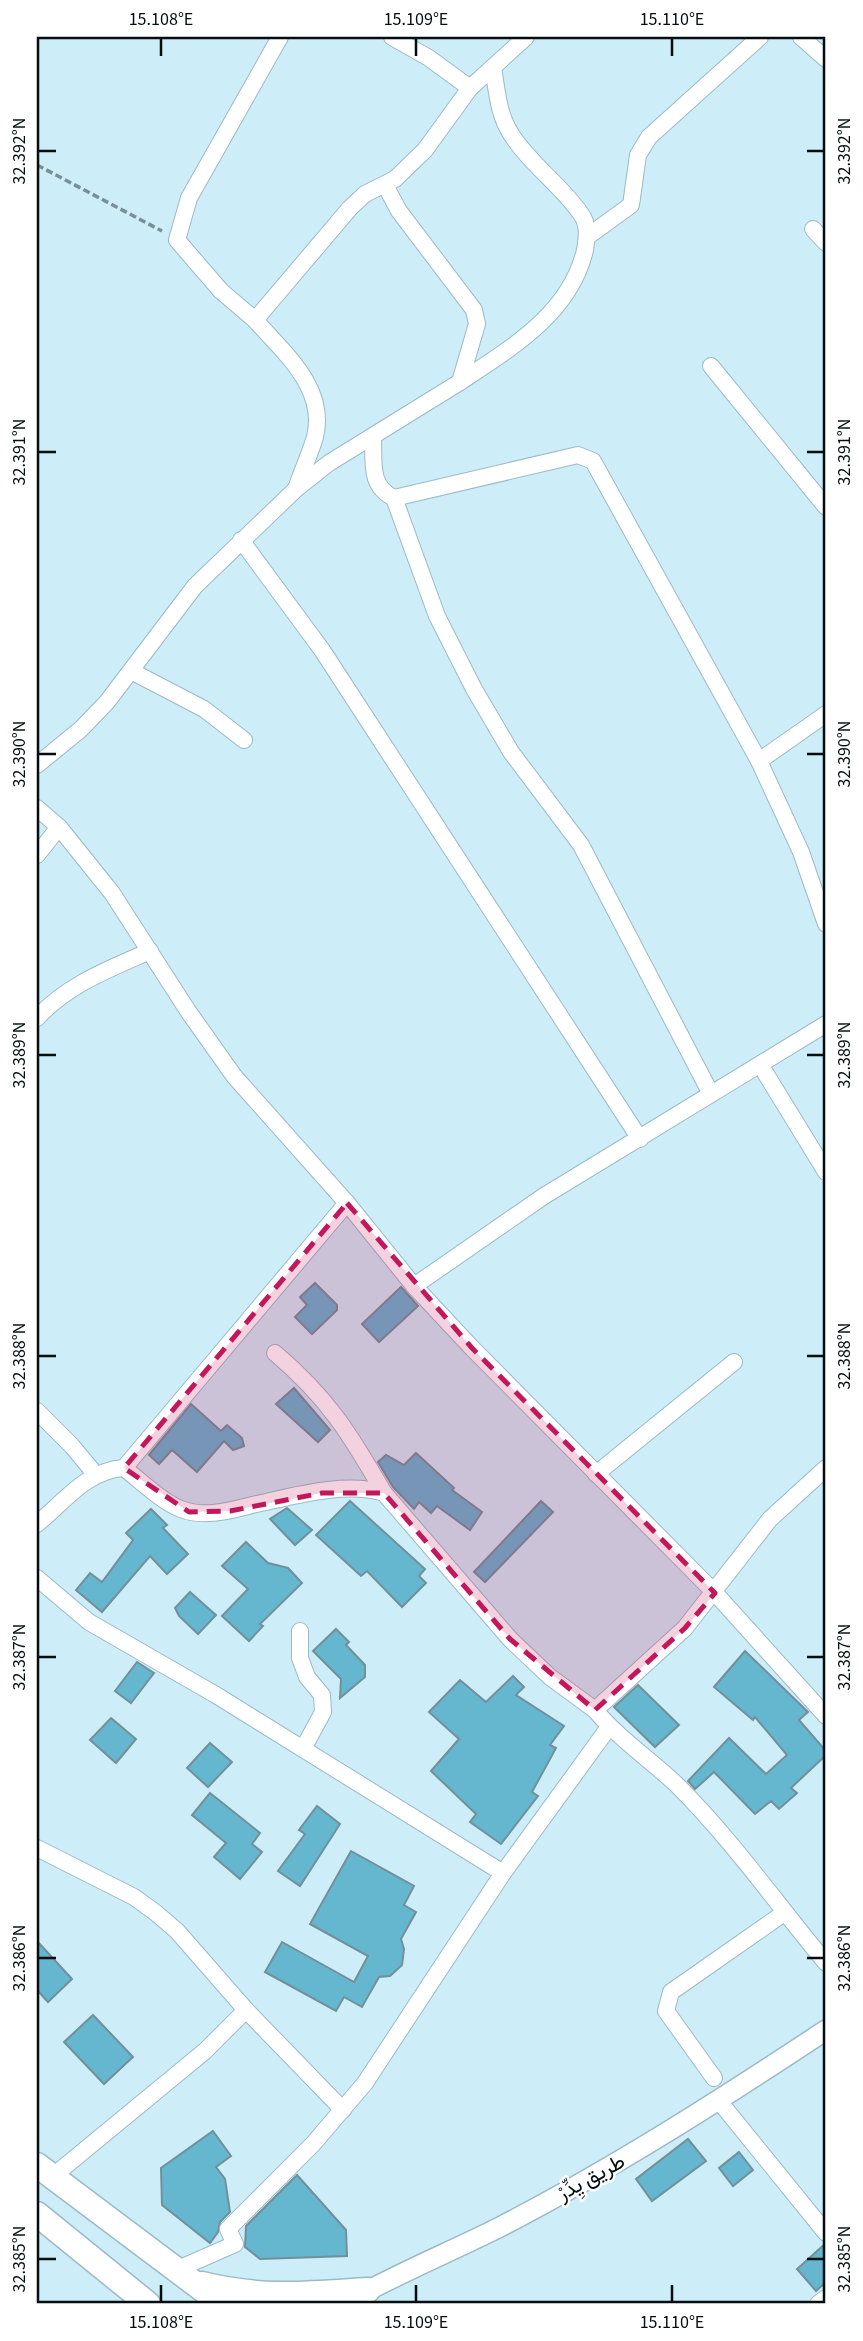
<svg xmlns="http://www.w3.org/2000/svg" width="863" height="2341" font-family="'Source Sans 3',Vazirmatn,sans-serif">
<rect width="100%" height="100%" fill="#cdedf8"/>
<g fill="#65b6cf" stroke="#72909a" stroke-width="2">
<polygon points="315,1283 337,1305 337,1310 312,1334 295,1317 307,1305 300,1297"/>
<polygon points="401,1287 418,1306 379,1342 362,1324"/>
<polygon points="294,1388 330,1430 318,1442 276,1404"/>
<polygon points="191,1404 221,1431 227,1425 242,1438 244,1446 233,1450 224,1441 197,1472 172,1450 159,1464 149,1455"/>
<polygon points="416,1453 454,1488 452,1490 482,1512 470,1530 437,1506 431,1513 419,1502 414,1509 393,1487 378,1462 386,1455 404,1465"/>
<polygon points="350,1501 425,1569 419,1576 426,1583 402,1607 367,1571 361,1576 316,1535"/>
<polygon points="541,1501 553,1512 485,1582 474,1572"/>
<polygon points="287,1508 312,1530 295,1545 270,1519"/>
<polygon points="151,1509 167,1525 163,1528 188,1554 167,1574 150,1556 102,1612 76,1590 90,1573 102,1582 133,1540 126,1533"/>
<polygon points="246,1542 268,1563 288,1568 302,1583 260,1624 263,1626 249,1641 222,1616 248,1589 222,1566"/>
<polygon points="190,1592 216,1615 198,1634 179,1616 175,1608"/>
<polygon points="336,1629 349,1642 346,1645 365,1665 365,1677 340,1698 341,1679 313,1651"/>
<polygon points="745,1651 808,1712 799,1720 826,1751 826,1755 791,1788 797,1793 779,1809 771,1801 755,1814 714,1772 695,1789 688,1781 729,1738 766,1774 787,1755 755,1717 753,1720 714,1687"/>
<polygon points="137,1662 154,1673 131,1703 115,1691"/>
<polygon points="513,1676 524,1687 516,1695 564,1726 550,1745 556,1748 532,1792 538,1796 501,1844 470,1822 476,1814 431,1771 459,1739 429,1712 460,1680 486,1702"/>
<polygon points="638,1685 679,1725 655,1747 614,1707"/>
<polygon points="111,1718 136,1739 116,1763 90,1740"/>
<polygon points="210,1743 232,1762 208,1787 187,1768"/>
<polygon points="210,1793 260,1833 252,1844 262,1852 240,1879 214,1857 226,1843 192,1815"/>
<polygon points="317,1806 340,1824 300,1886 278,1871 305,1834 299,1830"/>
<polygon points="351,1851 414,1886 404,1905 416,1912 401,1939 404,1949 402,1965 390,1976 379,1977 362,2007 344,1997 336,2011 265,1972 282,1942 354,1982 368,1956 310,1924"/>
<polygon points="37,1941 72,1979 48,2002 37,1990"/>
<polygon points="93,2015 133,2057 104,2084 64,2042"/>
<polygon points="213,2131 231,2156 216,2167 225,2179 230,2212 220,2222 218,2232 210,2243 162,2205 161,2168"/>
<polygon points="688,2139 706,2161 652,2201 636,2179"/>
<polygon points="739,2152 753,2170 733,2186 719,2168"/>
<polygon points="297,2175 346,2230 347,2256 260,2259 245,2247 246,2226"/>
<polygon points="826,2243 826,2282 816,2291 797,2269"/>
</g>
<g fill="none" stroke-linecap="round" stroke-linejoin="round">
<defs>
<g id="minor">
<polyline points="392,37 429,58 470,88"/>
<polyline points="801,37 826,59"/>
<polyline points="813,229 826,243"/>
<polyline points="587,237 631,205 638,155 649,137 760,37"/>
<polyline points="255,320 221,291 177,240 189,198 280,37"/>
<polyline points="711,366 826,507"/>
<path d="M460 382C511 348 570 314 585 250 587 237 589 225 581 214 561 185 530 164 511 134 498 114 497 90 493 68"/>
<path d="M373 437C374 463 369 486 394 498L578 455 593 461 759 761 801 852 826 924"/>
<path d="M296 489C302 471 310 454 315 437 327 388 284 353 255 320L350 208 365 194 395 179 425 150 470 88 526 37"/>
<polyline points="394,498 437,616 474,689 511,752 581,845 711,1094"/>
<polyline points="241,540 322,650 640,1139"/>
<polyline points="131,671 204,709 244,740"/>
<polyline points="759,761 826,714"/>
<polyline points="37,765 81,729 107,702 195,586 296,489 329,463 460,382 477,324 474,310 399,211 385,185"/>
<polyline points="37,808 59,827 112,893 188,1011 234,1076 347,1203 414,1286 472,1348 715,1593 826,1716"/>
<polyline points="37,855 59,827"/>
<path d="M37 1018C67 985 109 969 150 951"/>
<polyline points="761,1066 826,1172"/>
<path d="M347 1203 124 1468C141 1481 161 1501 181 1509 208 1520 239 1507 266 1502 301 1494 349 1482 384 1493L510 1639 550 1677 595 1710"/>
<polyline points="414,1286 544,1196 826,1024"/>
<path d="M275 1353C328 1398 350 1434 384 1493"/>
<polyline points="37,1411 72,1446 96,1475"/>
<path d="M826 1468 770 1519 685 1628 595 1710C619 1739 651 1760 678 1786 732 1840 777 1904 826 1963"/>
<polyline points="596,1474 734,1362"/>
<path d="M37 1524C64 1502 87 1470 124 1468"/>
<polyline points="37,1578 89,1622 216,1695 503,1873"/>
<polyline points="300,1631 300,1658 307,1677 322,1695 323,1712 303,1749"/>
<polyline points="37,1848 134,1897 156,1913 177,1931 246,2010 343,2110"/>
<polyline points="714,2078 666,2011 671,1992 784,1913"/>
<polyline points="719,2101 826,2233"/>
<polyline points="52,2177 205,2051 246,2010"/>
<polyline points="178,2269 235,2244 228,2229 313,2144 365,2083 503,1873 609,1727"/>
<polyline points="818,2304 826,2298"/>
</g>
<path id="tertiary" d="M343 2304C394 2275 448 2253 500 2227 614 2168 720 2100 826 2030"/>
<g id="primary">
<polyline points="37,2165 222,2304"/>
<polyline points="37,2214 148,2304"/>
<path d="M202 2284C264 2299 305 2294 368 2290"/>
</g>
</defs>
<use href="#minor" stroke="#9bbac5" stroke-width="18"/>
<use href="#tertiary" stroke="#9bbac5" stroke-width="22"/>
<use href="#primary" stroke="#9bbac5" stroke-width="27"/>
<polyline stroke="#788f96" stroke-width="3.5" stroke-dasharray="7 3.5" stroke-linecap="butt" points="37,165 162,231"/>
<use href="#minor" stroke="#fff" stroke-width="16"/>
<use href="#tertiary" stroke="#fff" stroke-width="19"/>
<use href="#primary" stroke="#fff" stroke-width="24"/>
</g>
<path fill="#c2185b" fill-opacity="0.2" stroke="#c2185b" stroke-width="5" stroke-dasharray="14 9" stroke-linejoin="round" d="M347 1203 472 1348 715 1593 685 1628 595 1710 510 1639 384 1493H322L230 1511 189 1512 124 1468Z"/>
<path fill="none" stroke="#040e11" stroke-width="2.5" d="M161 38V56M416 38V56M672 38V56M38 151H56M807 151H824M38 452H56M807 452H824M38 754H56M807 754H824M38 1055H56M807 1055H824M38 1356H56M807 1356H824M38 1657H56M807 1657H824M38 1958H56M807 1958H824M38 2259H56M807 2259H824M161 2285V2302M416 2285V2302M672 2285V2302"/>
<g text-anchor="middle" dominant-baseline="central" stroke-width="5" stroke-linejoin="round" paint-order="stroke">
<g font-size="21" fill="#040e11" stroke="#fff">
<text transform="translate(591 2177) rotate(-29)">طريق يِدِّرْ</text>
</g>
</g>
<rect width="863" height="2341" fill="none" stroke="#ffffff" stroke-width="77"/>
<rect x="38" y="38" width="786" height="2264" fill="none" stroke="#040e11" stroke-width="2.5"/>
<g font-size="18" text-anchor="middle" fill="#040e11">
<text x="161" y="25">15.108°E</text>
<text x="416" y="25">15.109°E</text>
<text x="672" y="25">15.110°E</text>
<text transform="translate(19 151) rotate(-90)" y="6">32.392°N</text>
<text transform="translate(844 151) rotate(-90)" y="6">32.392°N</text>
<text transform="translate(19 452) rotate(-90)" y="6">32.391°N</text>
<text transform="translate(844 452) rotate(-90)" y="6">32.391°N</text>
<text transform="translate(19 754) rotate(-90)" y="6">32.390°N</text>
<text transform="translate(844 754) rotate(-90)" y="6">32.390°N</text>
<text transform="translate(19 1055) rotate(-90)" y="6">32.389°N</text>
<text transform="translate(844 1055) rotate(-90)" y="6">32.389°N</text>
<text transform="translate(19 1356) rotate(-90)" y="6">32.388°N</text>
<text transform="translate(844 1356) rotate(-90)" y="6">32.388°N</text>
<text transform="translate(19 1657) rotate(-90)" y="6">32.387°N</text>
<text transform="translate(844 1657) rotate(-90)" y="6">32.387°N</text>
<text transform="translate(19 1958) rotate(-90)" y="6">32.386°N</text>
<text transform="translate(844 1958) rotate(-90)" y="6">32.386°N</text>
<text transform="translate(19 2259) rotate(-90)" y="6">32.385°N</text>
<text transform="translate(844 2259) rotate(-90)" y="6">32.385°N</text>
<text x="161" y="2328">15.108°E</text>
<text x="416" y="2328">15.109°E</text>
<text x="672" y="2328">15.110°E</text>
</g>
</svg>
